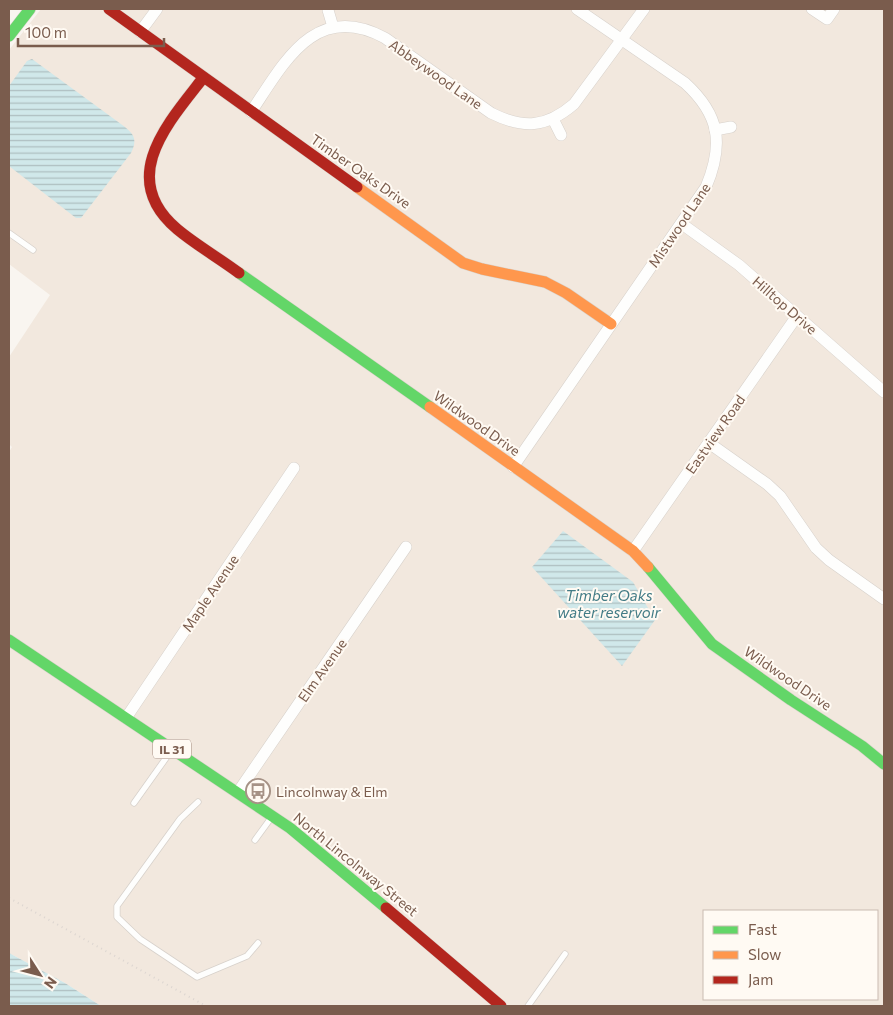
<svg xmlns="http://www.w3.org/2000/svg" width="893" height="1015" font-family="Commissioner,sans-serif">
<defs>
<pattern id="water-rules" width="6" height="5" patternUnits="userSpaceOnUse" patternTransform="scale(1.25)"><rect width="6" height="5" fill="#d0e8ea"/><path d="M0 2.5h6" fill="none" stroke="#aebfc0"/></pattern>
</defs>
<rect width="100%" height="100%" fill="#f9f5f0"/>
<path fill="#f2e8de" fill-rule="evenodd" d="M41 9H884V1006H101L65 983 9 953V452L12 447 9 444V357L50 295 9 264V50ZM704 911H877V999H704Z"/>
<g fill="url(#water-rules)">
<path d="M32 59 125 127C135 135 137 141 131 153L81 218H76L9 166V86L27 61Z"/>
<polygon points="563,531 633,582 655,620 622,666 532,567"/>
<polygon points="9,953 65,983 101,1006 9,1006"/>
</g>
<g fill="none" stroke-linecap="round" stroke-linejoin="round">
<defs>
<g id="lane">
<polyline points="9,233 33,250"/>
<polyline points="198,802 180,819 117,906 117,917 140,939 197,977 247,956 258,943"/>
<polyline points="134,803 171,751"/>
<polyline points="255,840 271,818"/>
<polyline points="528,1006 565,954"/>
</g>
<g id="street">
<polyline points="812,9 827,19 834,9"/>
<polyline points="328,10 333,27"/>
<polyline points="140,32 157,9"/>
<path d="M251 112C284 63 315 0 385 38L491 113C523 129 546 128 574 104L644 9"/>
<polyline points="553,119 561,135"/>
<polyline points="715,130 731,127"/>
<polyline points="682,224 739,265 884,392"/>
<polyline points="709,443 767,484 780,496 816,548 829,560 884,599"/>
<path d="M513 467 706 187C724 144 720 115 685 83L577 9"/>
<polyline points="633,551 797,316"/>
<polyline points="126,718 294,468"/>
<polyline points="238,792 406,547"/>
</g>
<g id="fast">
<polyline points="9,36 30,9"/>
<polyline points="239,273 430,407"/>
<polyline points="648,567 712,644 791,700 862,746 884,764"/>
<polyline points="9,640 290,828 386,908"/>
</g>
<g id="slow">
<polyline points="357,187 463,263 482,269 545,282 566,293 611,324"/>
<polyline points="430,407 633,551 648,567"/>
</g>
<g id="jam">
<polyline points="109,9 357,187"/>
<path d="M203 78C168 123 117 178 177 229 196 245 219 258 239 273"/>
<polyline points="386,908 501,1006"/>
</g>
</defs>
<use href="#lane" stroke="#d7d1cb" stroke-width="7"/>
<use href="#street" stroke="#d7d1cb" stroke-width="12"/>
<use href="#fast" stroke="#d9d2cb" stroke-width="12"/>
<use href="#slow" stroke="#d9d2cb" stroke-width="12"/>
<use href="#jam" stroke="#d9d2cb" stroke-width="12"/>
<polyline stroke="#dcd5d0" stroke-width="2" stroke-dasharray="1 4" stroke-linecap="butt" points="9,898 206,1006"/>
<use href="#lane" stroke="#fefefd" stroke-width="5.5"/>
<use href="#street" stroke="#fefefd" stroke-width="11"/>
<use href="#fast" stroke="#63d668" stroke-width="11"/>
<use href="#slow" stroke="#ff974d" stroke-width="11"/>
<use href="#jam" stroke="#b3261e" stroke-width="11"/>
</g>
<defs>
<symbol id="bus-ring" viewBox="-11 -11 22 22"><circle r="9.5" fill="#fffaf3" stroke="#a69286" stroke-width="1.5"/><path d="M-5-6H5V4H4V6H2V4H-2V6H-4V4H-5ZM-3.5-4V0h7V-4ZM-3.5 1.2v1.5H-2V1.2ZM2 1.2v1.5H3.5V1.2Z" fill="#a69286"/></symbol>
</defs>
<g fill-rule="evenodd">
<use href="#bus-ring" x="244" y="777" width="28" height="28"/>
</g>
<g text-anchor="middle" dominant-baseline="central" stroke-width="4" stroke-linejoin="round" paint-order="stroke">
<rect fill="#fffaf3" stroke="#a28b7f" stroke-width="1" x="153" y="739.5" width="38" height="19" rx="4"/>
<g font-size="12" font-weight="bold" fill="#7a5c4d">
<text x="172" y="749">IL 31</text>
</g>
<g font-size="14" fill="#7a5c4d" stroke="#fffaf3">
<text transform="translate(436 74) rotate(35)">Abbeywood Lane</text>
<text transform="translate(361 171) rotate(35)">Timber Oaks Drive</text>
<text transform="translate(679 225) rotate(-56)">Mistwood Lane</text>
<text transform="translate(785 305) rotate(41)">Hilltop Drive</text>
<text transform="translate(477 423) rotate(35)">Wildwood Drive</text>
<text transform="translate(715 434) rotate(-55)">Eastview Road</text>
<text transform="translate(210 593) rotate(-56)">Maple Avenue</text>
<text transform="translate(322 670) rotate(-55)">Elm Avenue</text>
<text transform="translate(788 678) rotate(34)">Wildwood Drive</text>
<text transform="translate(356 864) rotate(39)">North Lincolnway Street</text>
</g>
<g font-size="14" fill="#7a5c4d" stroke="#fffaf3" text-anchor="start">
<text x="276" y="791">Lincolnway &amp; Elm</text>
</g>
<g font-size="15" font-style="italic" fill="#437c86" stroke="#fffaf3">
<text x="609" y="595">Timber Oaks<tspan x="609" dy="17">water reservoir</tspan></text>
</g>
</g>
<rect width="893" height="1015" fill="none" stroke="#7a5c4d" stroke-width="20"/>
<rect x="703" y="910" width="175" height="90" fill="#fffaf3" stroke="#cabbb1"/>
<rect x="713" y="926" width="25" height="8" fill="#63d668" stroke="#cabbb1"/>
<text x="748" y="935" font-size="15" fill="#7a5c4d">Fast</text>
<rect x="713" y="951" width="25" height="8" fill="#ff974d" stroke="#cabbb1"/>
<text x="748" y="960" font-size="15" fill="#7a5c4d">Slow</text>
<rect x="713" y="976" width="25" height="8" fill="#b3261e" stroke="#cabbb1"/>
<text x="748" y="985" font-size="15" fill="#7a5c4d">Jam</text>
<g transform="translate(40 975) rotate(126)" stroke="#fffaf3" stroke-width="4" paint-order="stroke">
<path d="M0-4L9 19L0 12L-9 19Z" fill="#7a5c4d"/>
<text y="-8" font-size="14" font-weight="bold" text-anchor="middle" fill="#7a5c4d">N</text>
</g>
<path d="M18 38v8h146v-8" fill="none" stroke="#7a5c4d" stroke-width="2.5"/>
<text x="25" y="38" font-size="15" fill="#7a5c4d" stroke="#fffaf3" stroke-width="4" paint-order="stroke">100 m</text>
</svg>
